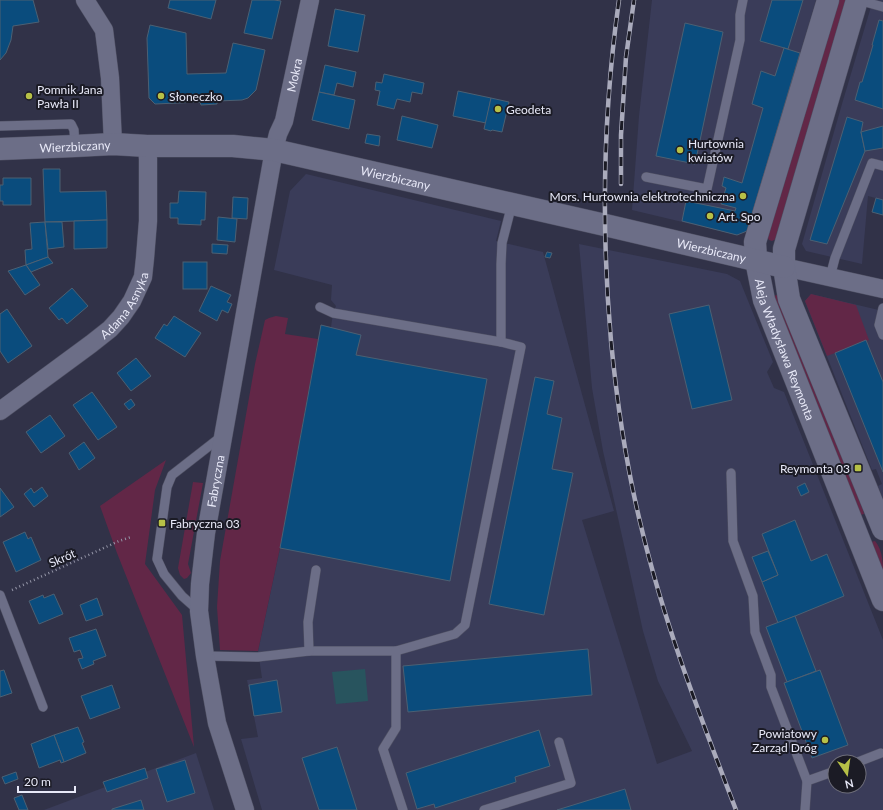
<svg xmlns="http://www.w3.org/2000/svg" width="883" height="810" font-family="Lato,sans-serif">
<rect width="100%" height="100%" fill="#313248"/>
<g fill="#3a3c59" fill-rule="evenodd">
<polygon points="652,0 816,0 747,231 737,235 632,210 639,116"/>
<polygon points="873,0 883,0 883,200 868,196 862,264 806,251 802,244 842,104"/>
<path d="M306 174 501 221 496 241 543 252 614 511 582 520 657 764 692 751 658 681 643 631 618 518 603 451 592 388 579 244 727 274 740 281 773 362 767 372 774 388 784 392 883 640V810H262L241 739 258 737 247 680 262 678 258 651 280 548 321 325 331 327 333 313 336 306 331 300 332 285 274 270 290 191ZM835 762H859V786H835Z"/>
<polygon points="811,294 883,311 883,499 878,486 882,484 876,469 872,470 805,301"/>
<polygon points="196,753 214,810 44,810"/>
</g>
<g fill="#622747">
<polygon points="837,0 847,0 776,239 772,241 769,240 767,236"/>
<polygon points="811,294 856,305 869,340 827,356 805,301"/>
<polygon points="777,295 780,298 863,510 864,514 860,515 774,296"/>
<polygon points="276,316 288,318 285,334 318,339 280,548 258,651 220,650 217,607 220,561 255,364 265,320 269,318"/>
<polygon points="166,460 155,490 145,564 182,615 194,747 117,553 100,506"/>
<polygon points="193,482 203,483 188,564 191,573 187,578 184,579 180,575 178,568"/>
<path d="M875 541C883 551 883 563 883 576L871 542Z"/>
</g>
<polygon fill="#28545e" points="365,669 368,701 336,704 332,672"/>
<g fill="#0a4c7d" stroke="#4c6073">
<polygon points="0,0 33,0 39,22 13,26 11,40 6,53 0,60"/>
<polygon points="170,0 216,0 211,19 168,8"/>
<polygon points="252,0 274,0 281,1 272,39 244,33"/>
<polygon points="772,0 803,0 788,49 760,41"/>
<polygon points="335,9 365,15 358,52 328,46"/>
<polygon points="879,20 883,21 883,109 855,100 860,82 862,82 873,45 872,45"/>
<polygon points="685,23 723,32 695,164 656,156"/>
<polygon points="150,25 186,33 187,74 226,73 233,43 265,50 256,90 248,98 242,100 217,101 217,104 201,105 200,102 155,104 149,98 147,38"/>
<polygon points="784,48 800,53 747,231 737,235 682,221 686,201 735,211 736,208 721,204 726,188 722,186 724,177 742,183 763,108 752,104 761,71 775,76"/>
<polygon points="325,65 356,72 353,87 337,83 334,95 319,92"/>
<polygon points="384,74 424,83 422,94 412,92 410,102 397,99 394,109 377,105 380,91 375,90 376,82 382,83"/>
<polygon points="458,91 491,98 486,123 453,116"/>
<polygon points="319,92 355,100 349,129 312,120"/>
<polygon points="491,98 509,102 502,132 492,130 491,131 484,129"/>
<polygon points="402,116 438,125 432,148 397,140"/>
<polygon points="847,117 863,122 861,132 865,151 827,244 810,240"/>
<polygon points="883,126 883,148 865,151 861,132"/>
<polygon points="367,134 380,136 379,146 365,143"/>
<polygon points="43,169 60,169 60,192 106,191 107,220 45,222"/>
<polygon points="3,178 31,178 31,205 3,205 3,201 0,201 0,185 3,185"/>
<polygon points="179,191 206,192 205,220 201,220 201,225 178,224 178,218 170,218 170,203 178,203"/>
<polygon points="233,197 248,198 247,219 232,218"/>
<polygon points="876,198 883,200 883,215 872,212"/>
<polygon points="218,217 237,219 235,242 217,240"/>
<polygon points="107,220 107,248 74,249 74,221"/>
<polygon points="45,222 48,257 26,265 25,250 32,249 30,223"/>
<polygon points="45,222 62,222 64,247 48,249"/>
<polygon points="212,244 228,245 227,254 212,253"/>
<polygon points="547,252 552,253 550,258 545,257"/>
<polygon points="48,257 53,263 31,272 26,265"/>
<rect x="183" y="262" width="24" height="27"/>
<polygon points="26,265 40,285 25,295 8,271"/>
<polygon points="211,286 231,295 227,302 232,304 228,313 222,310 217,321 199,311"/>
<polygon points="72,288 88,306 67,324 62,318 59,320 49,308"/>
<polygon points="709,305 732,400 692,409 669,314"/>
<polygon points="7,309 32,346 8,363 0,351 0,314"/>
<polygon points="174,316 201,333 185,357 155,338 164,324 167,326"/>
<polygon points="321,325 361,335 356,355 487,379 450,581 280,548"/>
<polygon points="866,340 883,382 883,472 835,353"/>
<polygon points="136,358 151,376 131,391 117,373"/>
<polygon points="535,377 554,381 547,414 562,418 552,469 573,473 544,615 489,604"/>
<polygon points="92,392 117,427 98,440 73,405"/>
<polygon points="131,399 135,405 129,410 124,404"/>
<polygon points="50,415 65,436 41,453 26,432"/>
<polygon points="84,442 95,458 79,470 69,453"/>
<polygon points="805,483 809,492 801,496 797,487"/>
<polygon points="42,487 48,496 34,507 24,494 31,488 34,493"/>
<polygon points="0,488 14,507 0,517"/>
<polygon points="795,520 811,561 827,554 844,596 778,623 762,582 778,575 762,534"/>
<polygon points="25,532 28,539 31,537 41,560 16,572 3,542"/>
<polygon points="768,551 778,575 762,582 752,557"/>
<polygon points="54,594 63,614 39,624 29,601 43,595 44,598"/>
<polygon points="97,598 103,615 86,621 80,605"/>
<polygon points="795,616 816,671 787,682 766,627"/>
<polygon points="96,629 106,656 93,661 94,664 82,669 78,659 83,658 80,650 74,652 69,638"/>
<polygon points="588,649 592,695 408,712 403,666"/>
<polygon points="4,670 12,693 0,697 0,671"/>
<polygon points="820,670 848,745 812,758 784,683"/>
<polygon points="277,680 282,712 254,716 249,685"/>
<polygon points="112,685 120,708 90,719 81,696"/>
<polygon points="78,727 84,742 82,743 86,753 64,762 54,735"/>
<polygon points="539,730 550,766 515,777 516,782 435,808 434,804 417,809 406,773"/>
<polygon points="54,735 64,762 61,763 60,760 39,768 31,744"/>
<polygon points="337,747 357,810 319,810 302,758"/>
<polygon points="185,760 195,793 167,802 156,769"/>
<polygon points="145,768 148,778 107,792 103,782"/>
<polygon points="16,772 18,779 5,784 2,777"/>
<polygon points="625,789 631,810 557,810"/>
<polygon points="22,795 28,810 19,810 14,798"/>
<polygon points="141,800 144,810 112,810 112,809"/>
</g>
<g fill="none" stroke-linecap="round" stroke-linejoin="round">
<defs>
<g id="service">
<polyline points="858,0 883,7"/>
<polyline points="0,126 71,124 74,130 75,146"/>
<polyline points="646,177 707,189 740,40 740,15 743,0"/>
<polyline points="830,277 835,258 872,163 883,166"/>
<polyline points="883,308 879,325 883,335"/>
<polyline points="501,342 501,264 502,243 512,204"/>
<polyline points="731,473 733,541 753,596 755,632 771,675 771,687 807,781"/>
<polyline points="0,595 43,707"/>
<polyline points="199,611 182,596 164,574 157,559 167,487 172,475 222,436"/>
<polyline points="309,651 396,651 455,634 465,625 521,347 501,342 333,313 320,307"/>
<polyline points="396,651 396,728 383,749 403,810"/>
<polyline points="205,656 258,657 309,651 308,622 316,570"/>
<polyline points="858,762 881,753"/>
<polyline points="484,810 571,783 559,742"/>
<polyline points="805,810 807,781 835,771"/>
</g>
<g id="minor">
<polyline points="85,0 104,30 110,78 113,144"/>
<polyline points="784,267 883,289"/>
<path id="s1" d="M0 411 91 344 110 329 121 317 132 301 143 277 145 258 148 221V159L147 146"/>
<path id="s2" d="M245 810 217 723 205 656 199 611 200 584 206 533 274 150 278 134 284 121 310 0"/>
</g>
<g id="tertiary">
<path id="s3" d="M828 0 755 242 756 260 764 300 883 600"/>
<polyline points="857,0 784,249 784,267 789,299 883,529"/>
<path id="s4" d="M0 149 75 146 113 144 147 146H233L274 150 605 225 784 267"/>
</g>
</defs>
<use href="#service" stroke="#4f5063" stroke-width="10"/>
<use href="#minor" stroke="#4f5063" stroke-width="19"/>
<use href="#tertiary" stroke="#4f5063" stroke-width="23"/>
<polyline stroke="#9596a8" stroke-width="2.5" stroke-dasharray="1 3" stroke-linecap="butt" points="12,590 119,541 131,537"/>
<use href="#service" stroke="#6c6e87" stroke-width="9"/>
<use href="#minor" stroke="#6c6e87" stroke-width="18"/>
<use href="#tertiary" stroke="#6c6e87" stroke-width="22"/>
<defs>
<g id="rail">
<path d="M619 0C603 113 601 227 611 341 617 403 626 465 641 526 664 623 700 716 736 810"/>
<polyline points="621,184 621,135 626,57 634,0"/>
</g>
</defs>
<use href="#rail" stroke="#aaabbc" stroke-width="4.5"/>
<use href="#rail" stroke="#1b1b25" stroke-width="3" stroke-dasharray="9" stroke-linecap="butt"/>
</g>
<g fill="#b7c147" stroke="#1b1b25" stroke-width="1.5">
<circle cx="29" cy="96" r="4"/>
<circle cx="161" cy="96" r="4"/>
<circle cx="498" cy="109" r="4"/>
<circle cx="680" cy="150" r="4"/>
<circle cx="743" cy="196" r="4"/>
<circle cx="710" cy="216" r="4"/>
<rect x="854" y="464" width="8" height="8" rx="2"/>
<rect x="158" y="519" width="8" height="8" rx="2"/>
<circle cx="825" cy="740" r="4"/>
</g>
<g text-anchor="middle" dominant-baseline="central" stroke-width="4" stroke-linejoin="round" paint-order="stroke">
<g font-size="12" fill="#e8e9f8" stroke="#1b1b25">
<text stroke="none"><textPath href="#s2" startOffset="750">Mokra</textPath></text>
<text stroke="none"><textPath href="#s4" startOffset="75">Wierzbiczany</textPath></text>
<text stroke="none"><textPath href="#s4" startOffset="399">Wierzbiczany</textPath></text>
<text stroke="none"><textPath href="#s4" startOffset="723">Wierzbiczany</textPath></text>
<text stroke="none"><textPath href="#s1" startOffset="165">Adama Asnyka</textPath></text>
<text stroke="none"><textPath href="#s3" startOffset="365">Aleja Władysława Reymonta</textPath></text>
<text stroke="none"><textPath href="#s2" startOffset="336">Fabryczna</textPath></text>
<text transform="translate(62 558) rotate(-24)">Skrót</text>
</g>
<g font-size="12" fill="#e8e9f8" stroke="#1b1b25" text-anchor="start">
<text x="37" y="89">Pomnik Jana<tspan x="37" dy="14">Pawła II</tspan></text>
<text x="169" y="96">Słoneczko</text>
<text x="506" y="109">Geodeta</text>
<text x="688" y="143">Hurtownia<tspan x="688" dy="14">kwiatów</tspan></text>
<text x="735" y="196" text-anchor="end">Mors. Hurtownia elektrotechniczna</text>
<text x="718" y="216">Art. Spo</text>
<text x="850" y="468" text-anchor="end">Reymonta 03</text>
<text x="170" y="523">Fabryczna 03</text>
<text x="817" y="733" text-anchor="end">Powiatowy<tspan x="817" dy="14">Zarząd Dróg</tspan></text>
</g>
</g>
<g transform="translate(847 774) rotate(167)"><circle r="19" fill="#1b1b25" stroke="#6d6d79"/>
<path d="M0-3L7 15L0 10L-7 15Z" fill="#b7c147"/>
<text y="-6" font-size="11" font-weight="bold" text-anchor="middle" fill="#e8e9f8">N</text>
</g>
<path d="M18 786v6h57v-6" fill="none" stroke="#e8e9f8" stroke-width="2"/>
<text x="24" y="786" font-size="12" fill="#e8e9f8" stroke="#1b1b25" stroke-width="3" paint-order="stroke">20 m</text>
</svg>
